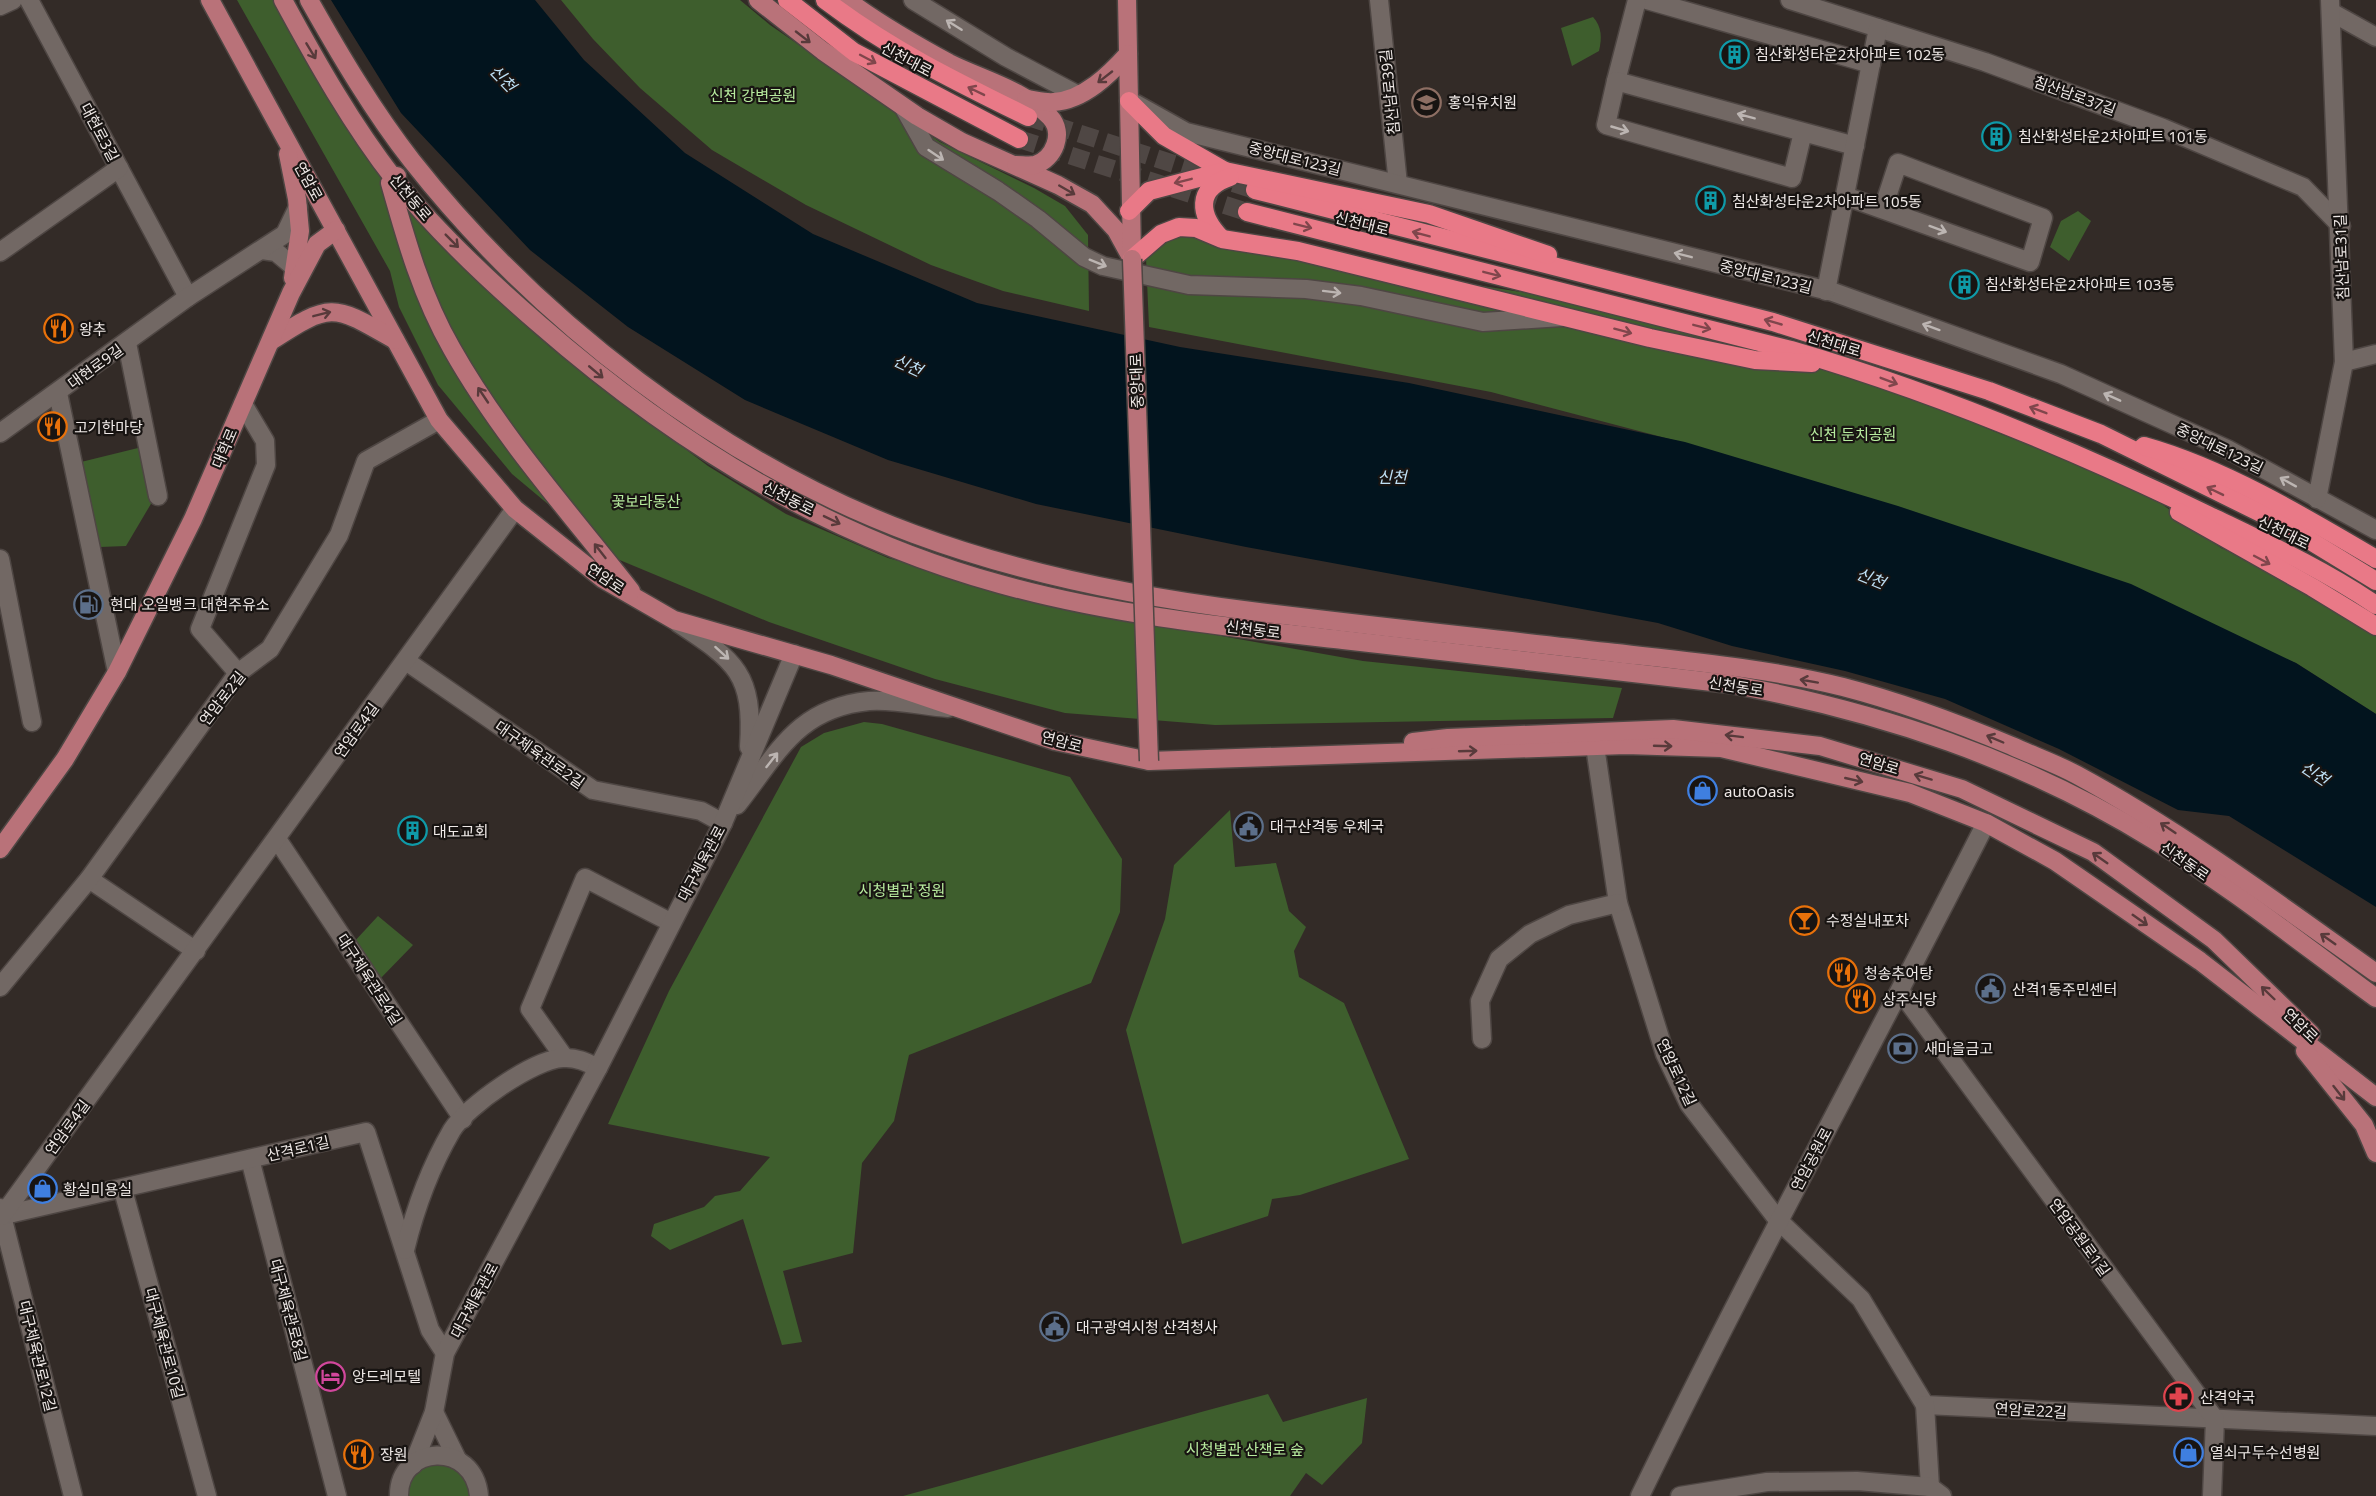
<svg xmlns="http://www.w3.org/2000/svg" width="2376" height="1496" font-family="'Noto Sans','Noto Sans KR',sans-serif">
<rect width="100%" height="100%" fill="#332b27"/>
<g fill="#3e5e2d">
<polygon points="237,0 275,0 314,70 478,280 550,347 708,466 786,514 888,558 1092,613 1363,661 1622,688 1613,718 1215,725 1065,713 935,679 769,622 610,556 512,474 438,385 399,307 390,271"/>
<polygon points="561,0 740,0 770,25 940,142 1034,188 1065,206 1088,235 1089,311 1003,291 931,265 806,205 712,150 640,88 593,39"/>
<path d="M1593 17C1602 27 1602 38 1599 51L1572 66 1561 28Z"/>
<polygon points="2078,211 2091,221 2069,261 2050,247 2061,221"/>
<polygon points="1169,231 1379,270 1573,300 1878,381 1993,431 2139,487 2221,548 2312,587 2376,634 2376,714 2296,663 1677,441 1491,392 1149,327 1146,258"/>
<polygon points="142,447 155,497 126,546 100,547 81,462"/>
<polygon points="864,722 882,724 1070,777 1122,859 1120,912 1091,983 909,1055 894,1121 862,1163 853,1253 783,1271 802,1342 782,1345 743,1219 670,1250 651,1236 654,1224 704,1207 715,1196 740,1191 770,1157 608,1124 669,991 801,747 824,733"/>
<polygon points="1230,810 1235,867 1276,863 1289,911 1306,927 1294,951 1299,977 1344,1003 1409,1159 1300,1195 1272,1199 1268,1216 1182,1244 1126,1030 1165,919 1174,865"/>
<polygon points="378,916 413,945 378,981 353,943"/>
<path d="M1268 1394 1283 1422 1367 1398 1362 1443 1322 1485 1306 1473 1290 1496H903C1025 1463 1146 1426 1268 1394Z"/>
<path d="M434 1464C454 1464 467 1475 470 1496H407C409 1479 417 1469 434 1464Z"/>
</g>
<polygon fill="#02141e" points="331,0 535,0 584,60 685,153 813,234 977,303 1180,347 1409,383 1685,442 1898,506 2131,584 2296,663 2376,714 2376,907 2229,816 2178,810 2059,749 1945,699 1845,671 1732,646 1658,623 1246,547 1036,504 888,460 745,400 628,327 530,250 401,113"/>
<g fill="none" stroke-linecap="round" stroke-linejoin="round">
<g stroke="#4f4744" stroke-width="18" stroke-dasharray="18 9" stroke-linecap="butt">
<polyline points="1028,117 1255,190"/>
<polyline points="1019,139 1247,212"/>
</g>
<defs>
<g id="minor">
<polyline points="29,0 188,297"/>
<polyline points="913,0 1006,57 1078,95"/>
<polyline points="1379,0 1398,184"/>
<polyline points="1647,0 1871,64"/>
<polyline points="1790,0 1985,62 2163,128 2303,187 2341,226"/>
<polyline points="0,6 13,0"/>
<polyline points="2331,12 2376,37"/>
<polyline points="1616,81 1637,0"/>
<polyline points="1136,104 1186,132 1833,292 2061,374 2227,449 2376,530"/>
<polyline points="904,108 926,147 998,191 1038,219 1084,257 1103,266 1189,285 1306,289 1361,296 1483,322 1562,317"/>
<polyline points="1803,132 1792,178 1606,125 1616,81 1855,146"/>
<polyline points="1845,196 2030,262 2043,218 1898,163 1883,209"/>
<polyline points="262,250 276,252 294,267"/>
<polyline points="0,252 119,168"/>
<polyline points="1826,291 1878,28"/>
<polyline points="127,343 158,496"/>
<polyline points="2344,362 2376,354"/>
<polyline points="58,393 117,672"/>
<polyline points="0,433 188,297 285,234 298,207"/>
<polyline points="2317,499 2344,362 2330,0"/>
<polyline points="0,559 32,722"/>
<path d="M678 623C736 661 754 674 749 747"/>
<polyline points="406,661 593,790 701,811 723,823"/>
<polyline points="238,673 200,629 266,465 265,441 243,404"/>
<polyline points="1595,746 1618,903 1665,1054 1689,1104 1778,1220 1861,1299 1925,1405 2376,1426"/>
<path d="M737 805C778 753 797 708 869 701 894 699 923 706 948 708"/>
<polyline points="277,839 463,1119"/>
<polyline points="89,879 196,951"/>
<polyline points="0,987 89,879 238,673 270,649 339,535 366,461 439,420"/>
<polyline points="1901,992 2215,1419 2212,1496"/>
<polyline points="1482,1039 1480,1001 1499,959 1530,934 1569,915 1618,903"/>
<polyline points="564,1057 530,1009 585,878 670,922"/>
<polyline points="250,1159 337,1496"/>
<polyline points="123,1190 207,1496"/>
<polyline points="0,1208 73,1496"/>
<polyline points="0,1216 366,1132 430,1330 445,1353"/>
<polyline points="2,1216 515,509"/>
<path d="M405 1250C415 1209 431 1166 452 1130 467 1106 534 1059 563 1058 576 1057 586 1062 598 1068"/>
<polyline points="1925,1405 1930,1487"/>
<polyline points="434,1412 457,1459"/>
<polyline points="413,1465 434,1412 445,1353 598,1068 723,823 794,654"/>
<path d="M399 1496C398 1444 474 1440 479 1496"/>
<path d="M1640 1496C1750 1269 1872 1048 1986 823"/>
<polyline points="1680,1496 1767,1482 1857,1481 1930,1487 1942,1496"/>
</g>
<g id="major">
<polyline points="210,0 439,420 515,509 603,579 674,620 831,665 1055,741 1149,761 1626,745 1721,748 1910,793 1986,823 2055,861 2200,961 2376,1097"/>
<path d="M283 0C316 61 352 125 395 180 437 232 488 280 539 324 673 441 827 537 1000 584 1111 615 1228 627 1343 640 1472 655 1601 670 1730 684 1881 712 2023 759 2154 840 2231 887 2303 945 2376 998"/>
<path d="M309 0C340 55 373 111 412 161 538 321 722 463 914 534 1022 574 1137 597 1251 611 1370 626 1488 638 1607 652 1686 661 1766 668 1843 687 1901 702 1957 723 2012 746 2034 756 2057 764 2077 775 2182 832 2279 904 2376 973"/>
<polyline points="758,0 823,51 917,116 962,142 1058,185 1092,204 1116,230 1132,259"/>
<path d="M847 0C879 24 914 44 949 63 981 79 1024 90 1050 117 1065 133 1054 159 1035 165 1029 166 1022 165 1016 165"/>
<polyline points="1127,0 1132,254"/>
<path d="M1026 99C1035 100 1045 103 1054 102 1084 100 1110 74 1128 54"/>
<polyline points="288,154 297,199 300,231 293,278"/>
<path d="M397 176 390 183C406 240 422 297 452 349 501 436 570 513 631 591"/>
<path d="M271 341C332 301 334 305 395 340"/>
<polyline points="1413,742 1448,738 1673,729 1820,746 1962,789 2093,852 2214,940 2311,1034"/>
<polyline points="0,849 65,759 117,672 193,519 291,293 317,244 336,230"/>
<polyline points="2305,1051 2364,1125 2376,1153"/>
</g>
<g id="highway">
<polyline points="787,0 854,52 1019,139"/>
<path d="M825 0C891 50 955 81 1028 117"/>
<polyline points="1129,101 1164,136 1225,171"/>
<polyline points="1255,190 1773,322 1989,391 2101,434 2283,524 2376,581"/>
<polyline points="1129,211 1149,191 1225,171 1429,214 1548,255"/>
<path d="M1247 212 1791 350C1935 392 2074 450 2208 515 2266 543 2323 569 2376 605"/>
<path d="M1221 238C1199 215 1195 189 1230 177"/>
<polyline points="1132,259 1161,234 1179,227 1196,228 1222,239 1298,251 1650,338 1755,360 1812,363"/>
<path d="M2144 446C2223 468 2305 517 2376 559"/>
<polyline points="2179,512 2312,587 2376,626"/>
</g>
</defs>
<use href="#minor" stroke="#4e4643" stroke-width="21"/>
<use href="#major" stroke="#4e4643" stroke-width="21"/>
<use href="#highway" stroke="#4e4643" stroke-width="21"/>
<use href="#minor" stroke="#726864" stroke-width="18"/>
<use href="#major" stroke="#b97279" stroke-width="18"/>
<use href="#highway" stroke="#e97987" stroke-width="18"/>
<defs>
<polyline id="major-bridge" points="1132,259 1149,761"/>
</defs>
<use href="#major-bridge" stroke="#4e4643" stroke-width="21" stroke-linecap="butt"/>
<use href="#major-bridge" stroke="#b97279" stroke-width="18"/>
</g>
<defs><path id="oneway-shaft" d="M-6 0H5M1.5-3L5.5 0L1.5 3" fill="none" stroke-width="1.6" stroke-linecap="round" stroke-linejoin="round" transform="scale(1.5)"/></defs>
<g stroke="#bcb5b2">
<use href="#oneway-shaft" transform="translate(954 25) rotate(-148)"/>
<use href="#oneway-shaft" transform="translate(1746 116) rotate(-165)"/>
<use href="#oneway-shaft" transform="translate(1620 129) rotate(16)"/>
<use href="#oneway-shaft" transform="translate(936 155) rotate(34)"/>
<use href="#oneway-shaft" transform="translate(1938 229) rotate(20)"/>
<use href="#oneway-shaft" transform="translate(1683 255) rotate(-166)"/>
<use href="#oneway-shaft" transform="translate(1098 263) rotate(22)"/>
<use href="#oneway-shaft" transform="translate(1332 292) rotate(7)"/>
<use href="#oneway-shaft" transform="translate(1931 327) rotate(-160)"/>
<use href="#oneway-shaft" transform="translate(2112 397) rotate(-156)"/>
<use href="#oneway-shaft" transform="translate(2288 482) rotate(-151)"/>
<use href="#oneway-shaft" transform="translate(722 653) rotate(42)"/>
<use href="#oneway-shaft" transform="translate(772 760) rotate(-52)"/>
</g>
<g stroke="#583a3b">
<use href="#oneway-shaft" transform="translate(803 37) rotate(38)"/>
<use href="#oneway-shaft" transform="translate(311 51) rotate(59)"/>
<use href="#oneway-shaft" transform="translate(1105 77) rotate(142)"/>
<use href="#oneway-shaft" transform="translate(1067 190) rotate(30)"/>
<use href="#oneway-shaft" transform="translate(452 241) rotate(45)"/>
<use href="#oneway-shaft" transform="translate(322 314) rotate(-14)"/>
<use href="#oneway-shaft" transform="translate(596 372) rotate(40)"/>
<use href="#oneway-shaft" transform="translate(483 395) rotate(-124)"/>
<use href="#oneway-shaft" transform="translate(832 520) rotate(26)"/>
<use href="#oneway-shaft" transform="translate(600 551) rotate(-128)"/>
<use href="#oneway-shaft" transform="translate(1809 681) rotate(-170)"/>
<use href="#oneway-shaft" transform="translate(1734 736) rotate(-173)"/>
<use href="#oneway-shaft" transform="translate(1995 739) rotate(-157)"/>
<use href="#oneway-shaft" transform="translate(1663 746) rotate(2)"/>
<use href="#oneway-shaft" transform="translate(1468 751) rotate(-2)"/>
<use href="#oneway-shaft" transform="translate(1923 777) rotate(-163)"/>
<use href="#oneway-shaft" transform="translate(1854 780) rotate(13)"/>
<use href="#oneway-shaft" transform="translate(2168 828) rotate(-146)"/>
<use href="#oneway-shaft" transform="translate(2100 858) rotate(-145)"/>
<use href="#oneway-shaft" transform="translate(2140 920) rotate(35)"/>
<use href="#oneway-shaft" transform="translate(2328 939) rotate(-145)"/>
<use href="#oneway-shaft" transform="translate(2268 993) rotate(-136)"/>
<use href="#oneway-shaft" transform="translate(2339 1093) rotate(52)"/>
</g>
<g stroke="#80464c">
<use href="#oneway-shaft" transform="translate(868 59) rotate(28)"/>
<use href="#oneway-shaft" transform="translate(976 91) rotate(-154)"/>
<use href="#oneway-shaft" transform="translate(1183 181) rotate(166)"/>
<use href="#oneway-shaft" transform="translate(1303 226) rotate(14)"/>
<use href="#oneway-shaft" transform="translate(1421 234) rotate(-165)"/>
<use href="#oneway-shaft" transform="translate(1492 274) rotate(14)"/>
<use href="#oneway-shaft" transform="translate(1773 322) rotate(-164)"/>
<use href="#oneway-shaft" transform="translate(1702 327) rotate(14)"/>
<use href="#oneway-shaft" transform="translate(1623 331) rotate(15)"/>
<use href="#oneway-shaft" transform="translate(1889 381) rotate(21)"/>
<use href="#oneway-shaft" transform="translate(2038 410) rotate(-159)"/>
<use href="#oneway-shaft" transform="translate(2215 491) rotate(-154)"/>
<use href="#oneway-shaft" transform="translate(2262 560) rotate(28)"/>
</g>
<defs>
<symbol id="building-ring" viewBox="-11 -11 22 22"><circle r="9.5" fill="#181412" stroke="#0f9aa8" stroke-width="1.5"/><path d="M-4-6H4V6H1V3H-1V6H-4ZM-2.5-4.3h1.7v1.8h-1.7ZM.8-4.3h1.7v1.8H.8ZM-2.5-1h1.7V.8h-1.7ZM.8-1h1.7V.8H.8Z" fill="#0f9aa8"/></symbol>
<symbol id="school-ring" viewBox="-11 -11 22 22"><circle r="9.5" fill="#181412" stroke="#8d6e63" stroke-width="1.5"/><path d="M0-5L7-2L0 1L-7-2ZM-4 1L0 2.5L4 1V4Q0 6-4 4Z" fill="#8d6e63"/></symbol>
<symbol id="restaurant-ring" viewBox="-11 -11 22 22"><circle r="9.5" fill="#181412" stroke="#e8710a" stroke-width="1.5"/><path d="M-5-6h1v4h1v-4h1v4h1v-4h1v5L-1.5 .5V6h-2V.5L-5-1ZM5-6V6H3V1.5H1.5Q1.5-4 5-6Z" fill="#e8710a"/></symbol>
<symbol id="fuel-ring" viewBox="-11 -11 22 22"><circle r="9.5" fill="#181412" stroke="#5c6f8a" stroke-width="1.5"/><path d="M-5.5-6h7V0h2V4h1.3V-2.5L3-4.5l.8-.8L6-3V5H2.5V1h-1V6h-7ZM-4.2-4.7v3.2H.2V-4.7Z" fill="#5c6f8a"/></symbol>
<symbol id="shop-ring" viewBox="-11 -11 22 22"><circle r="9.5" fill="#181412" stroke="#3f7fe0" stroke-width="1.5"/><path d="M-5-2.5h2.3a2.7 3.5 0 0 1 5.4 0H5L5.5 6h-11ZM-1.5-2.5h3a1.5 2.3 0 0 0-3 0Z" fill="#3f7fe0"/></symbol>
<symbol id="civic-ring" viewBox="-11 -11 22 22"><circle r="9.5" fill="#181412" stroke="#5c6f8a" stroke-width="1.5"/><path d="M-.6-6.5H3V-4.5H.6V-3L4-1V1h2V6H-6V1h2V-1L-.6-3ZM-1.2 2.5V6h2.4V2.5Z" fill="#5c6f8a"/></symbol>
<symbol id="bar-ring" viewBox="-11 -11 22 22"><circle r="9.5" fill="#181412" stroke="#e8710a" stroke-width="1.5"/><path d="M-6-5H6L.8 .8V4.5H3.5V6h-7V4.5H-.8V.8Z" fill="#e8710a"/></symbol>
<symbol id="bank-ring" viewBox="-11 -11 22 22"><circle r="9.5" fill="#181412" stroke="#5c6f8a" stroke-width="1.5"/><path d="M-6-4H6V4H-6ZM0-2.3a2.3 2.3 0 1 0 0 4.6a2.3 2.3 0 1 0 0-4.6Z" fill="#5c6f8a"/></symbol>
<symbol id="hotel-ring" viewBox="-11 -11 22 22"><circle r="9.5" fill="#181412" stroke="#d1479c" stroke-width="1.5"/><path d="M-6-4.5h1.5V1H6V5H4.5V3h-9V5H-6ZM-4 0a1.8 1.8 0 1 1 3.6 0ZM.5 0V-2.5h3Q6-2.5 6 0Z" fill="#d1479c"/></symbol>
<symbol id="pharmacy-ring" viewBox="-11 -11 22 22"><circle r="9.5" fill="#181412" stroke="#e0444e" stroke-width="1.5"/><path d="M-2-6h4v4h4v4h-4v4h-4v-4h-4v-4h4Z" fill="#e0444e"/></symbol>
</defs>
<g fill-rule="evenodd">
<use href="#building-ring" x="1718" y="38" width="33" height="33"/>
<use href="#school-ring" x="1410" y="86" width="33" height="33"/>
<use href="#building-ring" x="1980" y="120" width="33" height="33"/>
<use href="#building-ring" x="1694" y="184" width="33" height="33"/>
<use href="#building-ring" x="1948" y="268" width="33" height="33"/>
<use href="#restaurant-ring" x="42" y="312" width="33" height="33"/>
<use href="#restaurant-ring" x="36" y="410" width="33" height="33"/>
<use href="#fuel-ring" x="72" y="588" width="33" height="33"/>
<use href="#shop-ring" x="1686" y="774" width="33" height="33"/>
<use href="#civic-ring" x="1232" y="810" width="33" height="33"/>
<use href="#building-ring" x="396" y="814" width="33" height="33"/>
<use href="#bar-ring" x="1788" y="904" width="33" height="33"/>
<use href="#restaurant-ring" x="1826" y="956" width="33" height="33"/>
<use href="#civic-ring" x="1974" y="972" width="33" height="33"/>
<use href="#restaurant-ring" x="1844" y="982" width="33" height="33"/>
<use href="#bank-ring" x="1886" y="1032" width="33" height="33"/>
<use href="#shop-ring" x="26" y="1172" width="33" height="33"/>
<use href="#civic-ring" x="1038" y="1310" width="33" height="33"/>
<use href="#hotel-ring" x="314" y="1360" width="33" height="33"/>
<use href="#pharmacy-ring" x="2162" y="1380" width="33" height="33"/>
<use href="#shop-ring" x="2172" y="1436" width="33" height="33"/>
<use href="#restaurant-ring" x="342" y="1438" width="33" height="33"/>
</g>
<g text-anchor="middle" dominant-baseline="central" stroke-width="4.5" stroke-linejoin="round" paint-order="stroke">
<g font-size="15" fill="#eee8e6" stroke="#181412" text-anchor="start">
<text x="1755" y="54">침산화성타운2차아파트 102동</text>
<text x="1448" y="102">홍익유치원</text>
<text x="2018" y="136">침산화성타운2차아파트 101동</text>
<text x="1732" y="201">침산화성타운2차아파트 105동</text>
<text x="1985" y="284">침산화성타운2차아파트 103동</text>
<text x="79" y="329">왕추</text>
<text x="74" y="427">고기한마당</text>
<text x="110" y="604">현대 오일뱅크 대현주유소</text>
<text x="1724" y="791">autoOasis</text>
<text x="1270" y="826">대구산격동 우체국</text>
<text x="433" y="831">대도교회</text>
<text x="1826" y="920">수정실내포차</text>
<text x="1864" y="973">청송추어탕</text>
<text x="2012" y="989">산격1동주민센터</text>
<text x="1882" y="999">상주식당</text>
<text x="1924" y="1048">새마을금고</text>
<text x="63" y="1189">황실미용실</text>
<text x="1076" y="1327">대구광역시청 산격청사</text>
<text x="352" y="1376">앙드레모텔</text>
<text x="2200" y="1397">산격약국</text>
<text x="2210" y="1452">열쇠구두수선병원</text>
<text x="380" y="1454">장원</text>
</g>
<g font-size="15" fill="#eee8e6" stroke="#181412">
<text transform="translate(907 59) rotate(28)">신천대로</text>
<text transform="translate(1389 92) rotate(-96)">침산남로39길</text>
<text transform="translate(2075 95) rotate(20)">침산남로37길</text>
<text transform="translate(100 132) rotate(62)">대현로3길</text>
<text transform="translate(1295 158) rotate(14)">중앙대로123길</text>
<text transform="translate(309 181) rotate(61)">연암로</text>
<text transform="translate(411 197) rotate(50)">신천동로</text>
<text transform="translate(1362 223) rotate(14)">신천대로</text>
<text transform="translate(2341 257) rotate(-92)">침산남로31길</text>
<text transform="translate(1766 276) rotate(14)">중앙대로123길</text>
<text transform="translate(1834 343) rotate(17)">신천대로</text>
<text transform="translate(95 366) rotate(-36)">대현로9길</text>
<text transform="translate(1136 381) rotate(-92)">중앙대로</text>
<text transform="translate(224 448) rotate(-67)">대학로</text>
<text transform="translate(2220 448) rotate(26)">중앙대로123길</text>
<text transform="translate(789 498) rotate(27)">신천동로</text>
<text transform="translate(2284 532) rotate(26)">신천대로</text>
<text transform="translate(606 578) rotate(34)">연암로</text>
<text transform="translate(1253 629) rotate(7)">신천동로</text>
<text transform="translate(1736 686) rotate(9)">신천동로</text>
<text transform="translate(222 698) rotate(-52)">연암로2길</text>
<text transform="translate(356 730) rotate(-54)">연암로4길</text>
<text transform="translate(1062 741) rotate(15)">연암로</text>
<text transform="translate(540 754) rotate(35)">대구체육관로2길</text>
<text transform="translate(1879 763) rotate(17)">연암로</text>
<text transform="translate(2185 861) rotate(35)">신천동로</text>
<text transform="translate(701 863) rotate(-62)">대구체육관로</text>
<text transform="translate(370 979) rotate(57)">대구체육관로4길</text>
<text transform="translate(2301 1025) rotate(44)">연암로</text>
<text transform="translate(1677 1072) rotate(65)">연암로12길</text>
<text transform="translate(67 1127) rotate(-54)">연암로4길</text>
<text transform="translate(298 1148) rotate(-13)">산격로1길</text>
<text transform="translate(1811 1159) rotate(-62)">연암공원로</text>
<text transform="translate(2080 1237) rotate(54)">연암공원로1길</text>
<text transform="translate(474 1300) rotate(-62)">대구체육관로</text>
<text transform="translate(289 1310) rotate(75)">대구체육관로8길</text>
<text transform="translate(165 1343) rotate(75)">대구체육관로10길</text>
<text transform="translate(38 1356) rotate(76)">대구체육관로12길</text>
<text transform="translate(2031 1410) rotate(3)">연암로22길</text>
</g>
<g font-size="15" fill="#b7eb9e" stroke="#181412">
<text x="753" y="95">신천 강변공원</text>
<text x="1853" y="434">신천 둔치공원</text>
<text x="646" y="501">꽃보라동산</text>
<text x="902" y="890">시청별관 정원</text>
<text x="1245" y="1449">시청별관 산책로 숲</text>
</g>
<g font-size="16" font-style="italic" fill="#bfe1f6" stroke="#181412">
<text transform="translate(503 78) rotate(46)">신천</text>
<text transform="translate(908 365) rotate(25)">신천</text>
<text x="1392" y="477">신천</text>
<text transform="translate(1871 578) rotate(22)">신천</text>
<text transform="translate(2315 773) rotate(34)">신천</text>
</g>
</g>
</svg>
